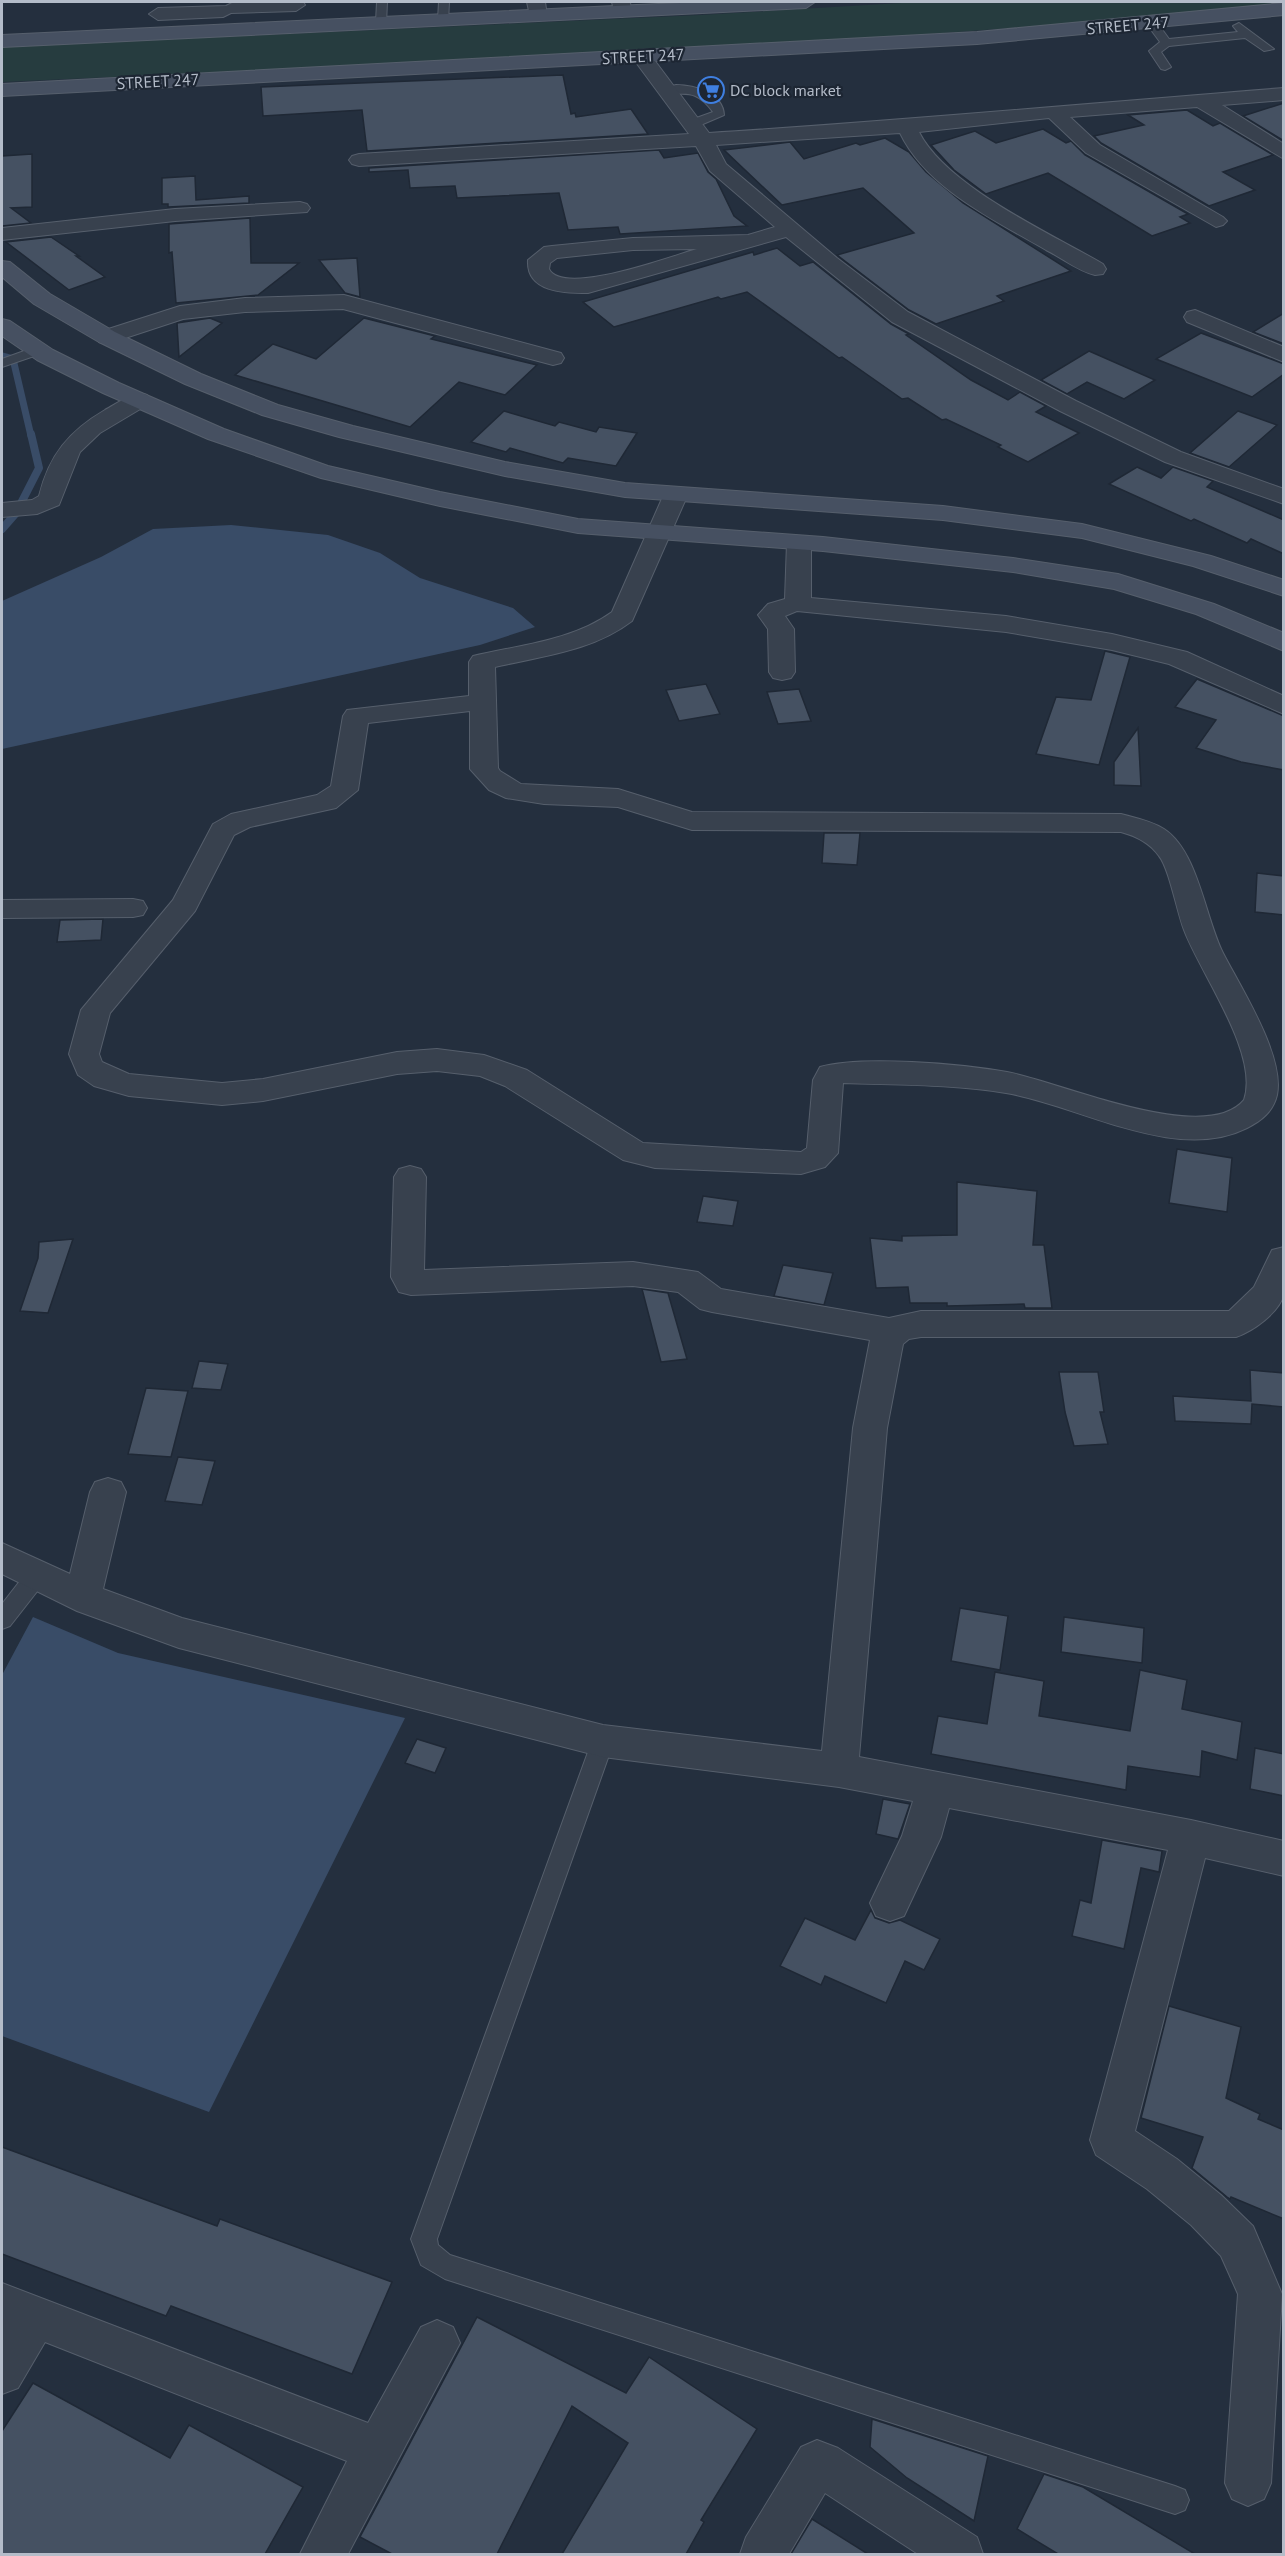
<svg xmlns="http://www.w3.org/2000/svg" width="1285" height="2556" font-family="'PT Sans',sans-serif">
<rect width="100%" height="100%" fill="#242f3e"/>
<path fill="#263c3f" d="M918 2H1284L1283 4C857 47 429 62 2 82V47L701 15Z"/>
<g fill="#394c67">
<polygon points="231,525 328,535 380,553 420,578 513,608 535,627 480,645 2,749 2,601 101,557 153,529"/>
<polygon points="33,1617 118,1653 405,1718 209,2112 2,2036 2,1675"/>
</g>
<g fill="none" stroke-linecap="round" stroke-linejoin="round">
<polyline stroke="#394c67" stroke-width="7" points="2,356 13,359 31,436"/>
<polyline stroke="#394c67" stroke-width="8" points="2,529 16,513 39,468 31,434"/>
</g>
<g fill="#455162" stroke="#1f2835" stroke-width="1.5">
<polygon points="563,75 571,114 575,113 576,117 631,109 648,134 367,151 362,110 263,116 261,87"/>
<polygon points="1284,103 1284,141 1243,116"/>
<polygon points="1187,110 1213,126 1220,123 1273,155 1223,172 1255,190 1209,206 1101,143 1094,136 1144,125 1128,115"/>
<polygon points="1043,129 1066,143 1071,141 1085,155 1188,214 1180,217 1190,223 1152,236 1048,173 986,194 954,170 931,145 975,131 996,143"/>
<polygon points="885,138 909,152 926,172 963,203 1071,271 997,296 1004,301 936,324 909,310 837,255 914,233 863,188 782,205 724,150 790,142 804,159 856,143 860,145"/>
<polygon points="659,150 664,158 698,153 708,172 716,179 734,216 747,226 620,234 618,227 568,230 559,193 457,198 455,186 410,188 408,170 369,172 369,168"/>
<polygon points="32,154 32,207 11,208 31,223 2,226 2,156"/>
<polygon points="195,176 196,200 249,196 249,203 168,207 168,204 162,204 162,178"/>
<polygon points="250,218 251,263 299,263 258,295 176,303 172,252 169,253 169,224"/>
<polygon points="51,237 79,256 76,256 105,277 69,290 6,242"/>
<polygon points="777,248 800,266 813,262 891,324 909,334 906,335 971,380 1008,400 1020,392 1046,406 1036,412 1079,433 1028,462 998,447 1001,445 946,419 942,420 908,398 902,399 842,357 839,358 747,292 721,299 718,297 614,327 583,302 753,252 754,255"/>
<polygon points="357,258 360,297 345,293 319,260"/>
<polygon points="1284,313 1284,344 1253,332"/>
<polygon points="210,318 222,323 179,357 177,323"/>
<polygon points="364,318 435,336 431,339 537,365 505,395 459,382 410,427 235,375 273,344 316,359"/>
<polygon points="1201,333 1284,364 1284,374 1252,397 1156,359"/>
<polygon points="1089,351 1155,380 1124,399 1087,382 1067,394 1041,380"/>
<polygon points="504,411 555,426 559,422 596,432 599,427 637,433 616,466 568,458 563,463 510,448 506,452 471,442"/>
<polygon points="1238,411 1277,425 1229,467 1190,453"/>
<polygon points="1137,467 1161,478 1173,467 1213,481 1207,487 1284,520 1284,554 1251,539 1247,543 1194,519 1191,521 1109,484"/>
<polygon points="1105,651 1130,657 1099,765 1036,754 1056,697 1091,700"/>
<polygon points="1197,679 1284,716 1284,770 1241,762 1196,748 1216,720 1175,707"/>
<polygon points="706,684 720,714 679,721 666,690"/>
<polygon points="799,689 811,721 778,724 767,692"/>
<polygon points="1138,728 1141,786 1114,785 1114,762"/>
<polygon points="824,833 860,833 857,865 822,863"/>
<polygon points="1257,873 1284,876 1284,915 1255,912"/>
<polygon points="103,919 101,940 57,942 60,920"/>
<polygon points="1177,1149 1232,1158 1227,1212 1169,1203"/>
<polygon points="957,1182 1037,1191 1033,1245 1044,1245 1052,1308 1025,1308 1024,1304 947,1306 947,1303 910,1303 908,1287 876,1288 870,1238 902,1241 902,1236 957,1235"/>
<polygon points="703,1196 738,1201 733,1226 697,1222"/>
<polygon points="73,1239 48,1313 20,1311 38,1258 39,1242"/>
<polygon points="783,1265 833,1273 824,1305 774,1296"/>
<polygon points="642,1289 668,1293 687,1359 661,1362"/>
<polygon points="199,1361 228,1364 221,1390 192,1388"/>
<polygon points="1250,1370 1284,1373 1284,1407 1252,1404 1251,1424 1175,1421 1173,1396 1251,1401"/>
<polygon points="1059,1372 1098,1372 1104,1412 1100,1412 1108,1444 1074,1446 1065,1412"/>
<polygon points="146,1388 188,1391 171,1457 128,1454"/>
<polygon points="178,1457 215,1461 202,1505 165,1501"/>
<polygon points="960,1608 1008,1616 1000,1670 951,1661"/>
<polygon points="1064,1617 1144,1628 1142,1663 1061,1652"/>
<polygon points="1140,1670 1187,1680 1182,1709 1242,1722 1237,1760 1202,1751 1200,1777 1128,1766 1126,1790 931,1754 938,1716 987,1724 995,1672 1044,1681 1039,1716 1130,1731"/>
<polygon points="417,1739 446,1748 435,1773 405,1763"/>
<polygon points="1255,1748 1284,1754 1284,1796 1250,1789"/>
<polygon points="883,1799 910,1804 898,1839 876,1834"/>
<polygon points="1102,1840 1162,1851 1159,1872 1141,1868 1124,1949 1072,1936 1080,1900 1091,1903"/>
<polygon points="871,1910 875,1918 889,1923 900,1920 940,1939 924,1970 905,1961 886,2003 825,1976 821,1985 780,1966 805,1918 855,1940"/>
<polygon points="1169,2006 1241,2027 1226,2098 1260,2114 1258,2119 1284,2130 1284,2219 1231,2197 1230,2199 1227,2197 1192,2168 1203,2137 1141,2118"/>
<polygon points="2,2147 217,2226 220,2219 392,2282 352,2374 171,2306 166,2316 2,2254"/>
<polygon points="477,2317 626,2393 649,2357 757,2429 701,2520 704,2522 686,2554 562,2554 628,2443 572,2406 497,2554 392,2554 360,2537"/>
<polygon points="33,2383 170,2458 189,2425 303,2487 265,2554 2,2554 2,2431"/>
<polygon points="872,2419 988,2456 974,2521 907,2478 870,2447"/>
<polygon points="1044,2474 1083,2487 1195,2554 1058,2554 1017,2529"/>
<polygon points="812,2519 868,2554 791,2554"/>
</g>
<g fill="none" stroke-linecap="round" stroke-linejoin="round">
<defs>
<g id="lane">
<polygon points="377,2 387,2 386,24 376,22"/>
<polygon points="439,2 449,2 448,22 438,20"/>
<polygon points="1148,21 1156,21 1169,39 1238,32 1233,26 1239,23 1274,49 1264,51 1245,38 1169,46 1161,52 1171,67 1165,70 1161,69 1149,51 1160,42 1146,23"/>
<path d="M676 85C694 85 723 93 724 115L696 127H688V121L713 112C691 81 677 102 660 89Z"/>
<polygon points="38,346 45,350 43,353 2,367 2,359"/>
<polygon points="38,1565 46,1568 49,1574 46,1580 10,1626 2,1629 2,1604 30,1568"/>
<polygon points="603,1731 611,1734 614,1741 437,2239 438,2245 450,2255 1175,2486 1185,2490 1189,2500 1185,2510 1175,2514 445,2279 421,2265 411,2239 592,1741 595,1734"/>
</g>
<g id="street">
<polygon points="234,2 303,2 305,5 296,11 231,13 223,17 158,20 149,14 158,8 226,6"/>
<polygon points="527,2 545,2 547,16 545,20 531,20"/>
<polygon points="612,2 630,2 631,11 622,17 615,15"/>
<path d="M642 51 649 53 709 133C901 121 1092 103 1284 88V100L1222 105 1284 144V159L1197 107 1070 117 1100 145 1223 217 1227 221 1223 225 1216 227 1086 153 1049 118 919 132C947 187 1050 233 1103 264L1106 269 1103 274 1095 275C1078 271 1062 258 1046 250 995 220 927 189 900 133L716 145 726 164 837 258 908 312 1076 401 1181 452 1284 489V504L1165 462 1060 411 892 322 786 237 588 293C564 293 526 292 528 260L544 247 552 246 633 238 748 235 775 227 710 171 696 146 359 166 352 164 349 160 352 156 359 154 689 134 632 57ZM697 249C672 256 563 297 549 269L550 263 557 258 633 250Z"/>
<polygon points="300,202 307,204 310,208 307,212 175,221 2,240 2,228 175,209"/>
<polygon points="344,295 561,353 564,358 561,363 553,365 343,309 245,312 183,319 107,344 99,342 96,337 99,332 180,306 245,298"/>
<polygon points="1195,310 1284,347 1284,362 1187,322 1184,317 1187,312"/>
<path d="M139 393 147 395 151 400 147 405 100 433 80 452 59 505 37 514 2 517V503L32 500 39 496C49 455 69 431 105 410 116 404 127 396 139 393Z"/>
<path d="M676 487 685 489 688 494 632 621C593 651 542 656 495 667L498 768 500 771 521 784 618 789 692 812 1121 814C1136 818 1151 821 1164 829 1198 851 1205 917 1223 953 1241 988 1285 1056 1277 1095 1273 1112 1261 1121 1247 1128 1176 1164 1078 1105 1006 1093 952 1084 897 1085 843 1083L838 1153 825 1167 801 1174 655 1168 623 1160 505 1086 480 1076 437 1071 397 1074 263 1101 222 1105 129 1096 94 1086 78 1075 69 1054 81 1010 173 900 213 824 231 814 317 795 331 786 343 716 347 710 469 696V662L473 656C519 645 572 641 612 612L664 494 667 489ZM470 711V769L489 790 506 798 544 804 618 807 692 830 1121 832C1136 836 1150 843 1159 856 1169 868 1177 912 1184 930 1200 973 1260 1054 1244 1100 1205 1147 1059 1081 1007 1072 962 1064 862 1055 820 1067L813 1080 807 1148 801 1152 643 1143 527 1070 484 1055 437 1049 397 1052 263 1079 222 1083 129 1074 102 1062 99 1054 110 1013 195 911 234 835 250 827 336 808 358 790 368 723Z"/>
<polygon points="799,536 808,538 811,543 811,598 1006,616 1112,634 1187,652 1284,696 1284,714 1169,664 1112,650 1006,632 797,611 785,616 794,629 795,672 791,678 782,680 773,678 769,672 768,629 758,615 768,604 785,599 787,543 790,538"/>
<polygon points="133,899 143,901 147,908 143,915 133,917 2,918 2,900"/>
<path d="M410 1166 421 1169 426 1177 424 1270 633 1262 698 1272 721 1289 889 1318 921 1311H1229L1254 1287 1272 1250 1284 1247C1284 1262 1285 1280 1284 1294 1279 1313 1253 1331 1236 1337H921L909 1339 903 1344 887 1428 859 1757 1191 1820 1284 1841V1876L1205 1858 1135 2131 1177 2159 1221 2195 1253 2226 1282 2294 1271 2483 1264 2499 1248 2506 1232 2499 1225 2483 1238 2294 1221 2256 1191 2225 1147 2189 1096 2155 1090 2140 1168 1850 949 1808 941 1837 904 1916 890 1921 876 1916 870 1903 902 1836 913 1801 839 1787 603 1757 179 1648 77 1611 2 1574V1543L70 1574 90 1492 95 1482 108 1478 121 1482 126 1492 103 1589 182 1618 603 1725 822 1751 853 1428 870 1340 712 1312 700 1309 678 1292 633 1286 411 1295 399 1292 391 1277 394 1177 399 1169Z"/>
<polygon points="2,2283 368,2423 421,2327 437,2320 453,2327 460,2343 348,2554 300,2554 347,2461 45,2342 18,2388 2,2394"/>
<polygon points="817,2440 838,2448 977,2537 983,2554 918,2554 825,2493 789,2554 740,2554 746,2537 801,2447"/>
</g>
<g id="secondary">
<polygon points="701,2 815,2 806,8 2,47 2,35"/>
<polygon points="1284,3 1284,15 977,44 2,96 2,84 977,32"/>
<polygon points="2,261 10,262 50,294 115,332 201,374 278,405 353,426 505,462 625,483 943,506 1082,524 1211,556 1284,580 1284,596 1193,566 1082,538 943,520 625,497 505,476 339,437 262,415 185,384 99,342 34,304 2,277"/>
<polygon points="2,319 10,321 53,350 119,383 224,429 328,466 440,492 578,519 823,537 1013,558 1118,574 1214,604 1284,633 1284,651 1196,614 1114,589 1013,572 823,551 578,533 440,506 321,478 208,439 103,393 37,360 2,336"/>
</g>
</defs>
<use href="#lane" stroke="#565f6c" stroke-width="2"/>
<use href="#street" stroke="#565f6c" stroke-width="2"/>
<use href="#secondary" stroke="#565f6c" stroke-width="2"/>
<use href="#lane" fill="#38414e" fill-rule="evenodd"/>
<use href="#street" fill="#38414e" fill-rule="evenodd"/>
<use href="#secondary" fill="#465061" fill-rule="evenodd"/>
</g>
<defs>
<symbol id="supermarket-ring" viewBox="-11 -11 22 22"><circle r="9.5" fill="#1d2633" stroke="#3f7fe0" stroke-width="1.5"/><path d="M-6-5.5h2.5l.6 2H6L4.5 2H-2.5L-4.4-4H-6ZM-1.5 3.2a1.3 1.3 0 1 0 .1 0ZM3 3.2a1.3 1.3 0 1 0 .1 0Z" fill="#3f7fe0"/></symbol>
</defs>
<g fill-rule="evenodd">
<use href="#supermarket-ring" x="696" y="75" width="30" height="30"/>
</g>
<g text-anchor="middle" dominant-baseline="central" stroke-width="4.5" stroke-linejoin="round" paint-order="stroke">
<g font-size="16" fill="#b4bcc9" stroke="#1d2633">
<text transform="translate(1128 25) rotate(-5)">STREET 247</text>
<text transform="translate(643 56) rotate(-3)">STREET 247</text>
<text transform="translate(158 81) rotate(-3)">STREET 247</text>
</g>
<g font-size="16" fill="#b4bcc9" stroke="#1d2633" text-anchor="start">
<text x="730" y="90">DC block market</text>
</g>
</g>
<rect width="1285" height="2556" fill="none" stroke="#b4bcc9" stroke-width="6"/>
</svg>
